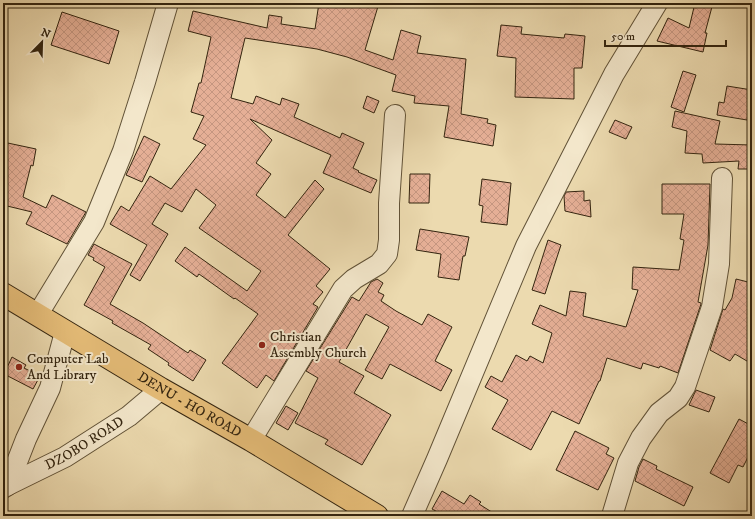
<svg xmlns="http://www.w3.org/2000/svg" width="755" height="519" font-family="'IM FELL DW Pica',serif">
<defs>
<pattern id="building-cross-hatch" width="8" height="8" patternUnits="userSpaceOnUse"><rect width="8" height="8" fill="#e5af96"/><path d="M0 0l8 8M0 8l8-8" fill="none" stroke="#c59680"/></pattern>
</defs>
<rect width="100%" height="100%" fill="#ecdaaf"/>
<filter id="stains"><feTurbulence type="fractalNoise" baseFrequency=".005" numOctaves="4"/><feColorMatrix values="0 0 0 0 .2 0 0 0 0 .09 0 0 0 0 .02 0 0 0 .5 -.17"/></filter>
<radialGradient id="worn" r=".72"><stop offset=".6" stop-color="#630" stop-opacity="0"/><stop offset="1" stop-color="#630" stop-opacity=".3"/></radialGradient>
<g fill="url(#building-cross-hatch)" stroke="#33240f">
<polygon points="319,3 379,3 365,50 393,60 401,30 421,36 417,53 466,59 461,114 488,119 487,123 496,125 493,146 444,137 449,106 414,103 415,96 392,91 396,75 347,57 317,49 245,38 231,98 253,104 256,96 280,105 282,98 299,104 294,117 340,138 342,133 364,143 353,168 359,171 358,172 377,180 371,193 323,173 331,155 250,119 272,140 256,163 271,174 256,195 285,218 315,180 324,189 288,235 330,269 316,286 323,292 313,304 318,307 274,381 266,375 257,388 222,363 258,314 235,298 234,299 199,274 197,277 175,261 185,247 247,291 261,271 199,228 216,205 196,189 182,212 165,203 152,224 168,234 140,281 130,275 147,245 110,224 121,206 129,211 150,176 171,189 206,145 193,139 204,116 191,112 199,83 201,83 211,37 188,31 193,11 267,28 269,15 282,17 281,24 315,29"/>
<polygon points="695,3 713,3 705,33 707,33 703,52 657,41 668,18 689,28"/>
<polygon points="62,12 119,31 109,64 51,45"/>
<polygon points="501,25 522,27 521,34 564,38 565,34 585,36 582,68 574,68 574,99 515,97 516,58 497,56"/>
<polygon points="683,71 696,75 684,112 671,107"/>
<polygon points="727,86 752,90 747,120 717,115 719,102 724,103"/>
<polygon points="367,96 379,101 374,113 363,108"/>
<polygon points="675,111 720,121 715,144 752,145 752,169 738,169 739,161 703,163 702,154 685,153 687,131 672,127"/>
<polygon points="615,120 632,127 626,139 609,132"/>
<polygon points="144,136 160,144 142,182 126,175"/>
<polygon points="3,142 36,149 33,166 31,165 23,197 46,208 52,195 86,212 67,244 26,224 32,212 3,205"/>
<polygon points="410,174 430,174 429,203 409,203"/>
<polygon points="482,179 511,183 507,225 481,222 483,206 479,205"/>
<polygon points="662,184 710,184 708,245 698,302 701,303 701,304 678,373 660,366 659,368 643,363 641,369 607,358 600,381 599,381 579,424 552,411 531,450 492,429 508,400 485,387 491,376 502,382 516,355 527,361 530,356 543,363 552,333 532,324 540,305 566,316 570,291 586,293 583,316 626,327 638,290 632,289 633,267 679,270 684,240 680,239 684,214 662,214"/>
<polygon points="584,191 584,201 590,200 591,217 565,211 564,196 566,192"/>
<polygon points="420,229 469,237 465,256 463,256 459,280 438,277 441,254 416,250"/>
<polygon points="548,240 561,245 545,294 532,290"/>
<polygon points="94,244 132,264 110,304 143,323 188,353 190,350 206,360 193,381 168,365 169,363 148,349 151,345 112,323 113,321 84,305 105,267 93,260 94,258 88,255"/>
<polygon points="377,279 383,283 378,292 384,295 381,301 396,311 422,325 428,314 452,327 435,361 452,370 441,391 390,364 382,379 365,370 389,327 366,314 339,362 364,376 354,393 391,415 362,465 325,444 328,440 295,423 318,378 306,371 352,297 359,301 371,282"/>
<polygon points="736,279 752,283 752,305 749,320 752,321 752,364 735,354 730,361 710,350 723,309 725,310 732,298"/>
<polygon points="12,357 26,365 24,368 40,376 33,389 4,374"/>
<polygon points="696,390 715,397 709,412 689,405"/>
<polygon points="286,406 298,413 288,430 276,423"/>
<polygon points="739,419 752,426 752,459 748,457 743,467 738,465 729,483 710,473"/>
<polygon points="575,431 609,448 606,454 614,458 598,490 556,470"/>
<polygon points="643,459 657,466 656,469 693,487 684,506 635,481 639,467"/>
<polygon points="442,491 464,504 470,495 481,502 479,504 498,516 445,516 432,509"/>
</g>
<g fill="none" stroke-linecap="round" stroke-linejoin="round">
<defs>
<g id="minor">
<polyline points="38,314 94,222 123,151 145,82 168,3"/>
<polyline points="251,440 343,289 354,279 379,264 387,254 389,240 389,203 395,115"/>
<polyline points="8,485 26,439 50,388 65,332"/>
<path id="s1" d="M3 488 8 485 65 457 129 416 161 389"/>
<polyline points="412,516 437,459 526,246 614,74 657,3"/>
<polyline points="612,516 628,463 641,438 659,413 678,398 685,387 712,307 719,264 722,178"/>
</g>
<g id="major">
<path id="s2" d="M3 294 161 389 251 440 377 516"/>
</g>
</defs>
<use href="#minor" stroke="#615237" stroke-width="22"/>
<use href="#major" stroke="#33240f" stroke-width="24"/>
<use href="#minor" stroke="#f3e7cb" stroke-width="20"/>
<use href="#major" stroke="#e6bd78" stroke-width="22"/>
</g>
<g fill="#8f2418" stroke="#f3e7cb" stroke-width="1.5">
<circle cx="262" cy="345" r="4"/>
<circle cx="19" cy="367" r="4"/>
</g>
<g text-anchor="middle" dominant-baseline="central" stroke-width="4" stroke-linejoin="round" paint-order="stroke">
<g font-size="14" fill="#33240f" stroke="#f3e7cb" text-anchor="start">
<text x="270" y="337">Christian<tspan x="270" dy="16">Assembly Church</tspan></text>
<text x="27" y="359">Computer Lab<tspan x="27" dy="16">And Library</tspan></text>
</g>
<g font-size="14" fill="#33240f" stroke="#f3e7cb">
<text stroke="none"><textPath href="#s2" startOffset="217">DENU - HO ROAD</textPath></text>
<text stroke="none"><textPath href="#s1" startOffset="93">DZOBO ROAD</textPath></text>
</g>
</g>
<rect width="755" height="519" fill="none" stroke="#ecdaaf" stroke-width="16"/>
<rect x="4" y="4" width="747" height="511" fill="none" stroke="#33240f" stroke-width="2"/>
<rect x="8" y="8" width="739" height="503" fill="none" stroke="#33240f"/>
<g transform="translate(42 42) rotate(23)" stroke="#f3e7cb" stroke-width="3" paint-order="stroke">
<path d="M0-3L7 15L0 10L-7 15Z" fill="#33240f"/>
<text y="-6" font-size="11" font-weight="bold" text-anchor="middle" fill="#33240f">N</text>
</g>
<path d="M605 40v6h121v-6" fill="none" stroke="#33240f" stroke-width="2"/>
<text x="611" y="40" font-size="12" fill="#33240f" stroke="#f3e7cb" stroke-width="3" paint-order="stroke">50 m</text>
<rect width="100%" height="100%" filter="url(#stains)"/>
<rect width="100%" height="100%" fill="url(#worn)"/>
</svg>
